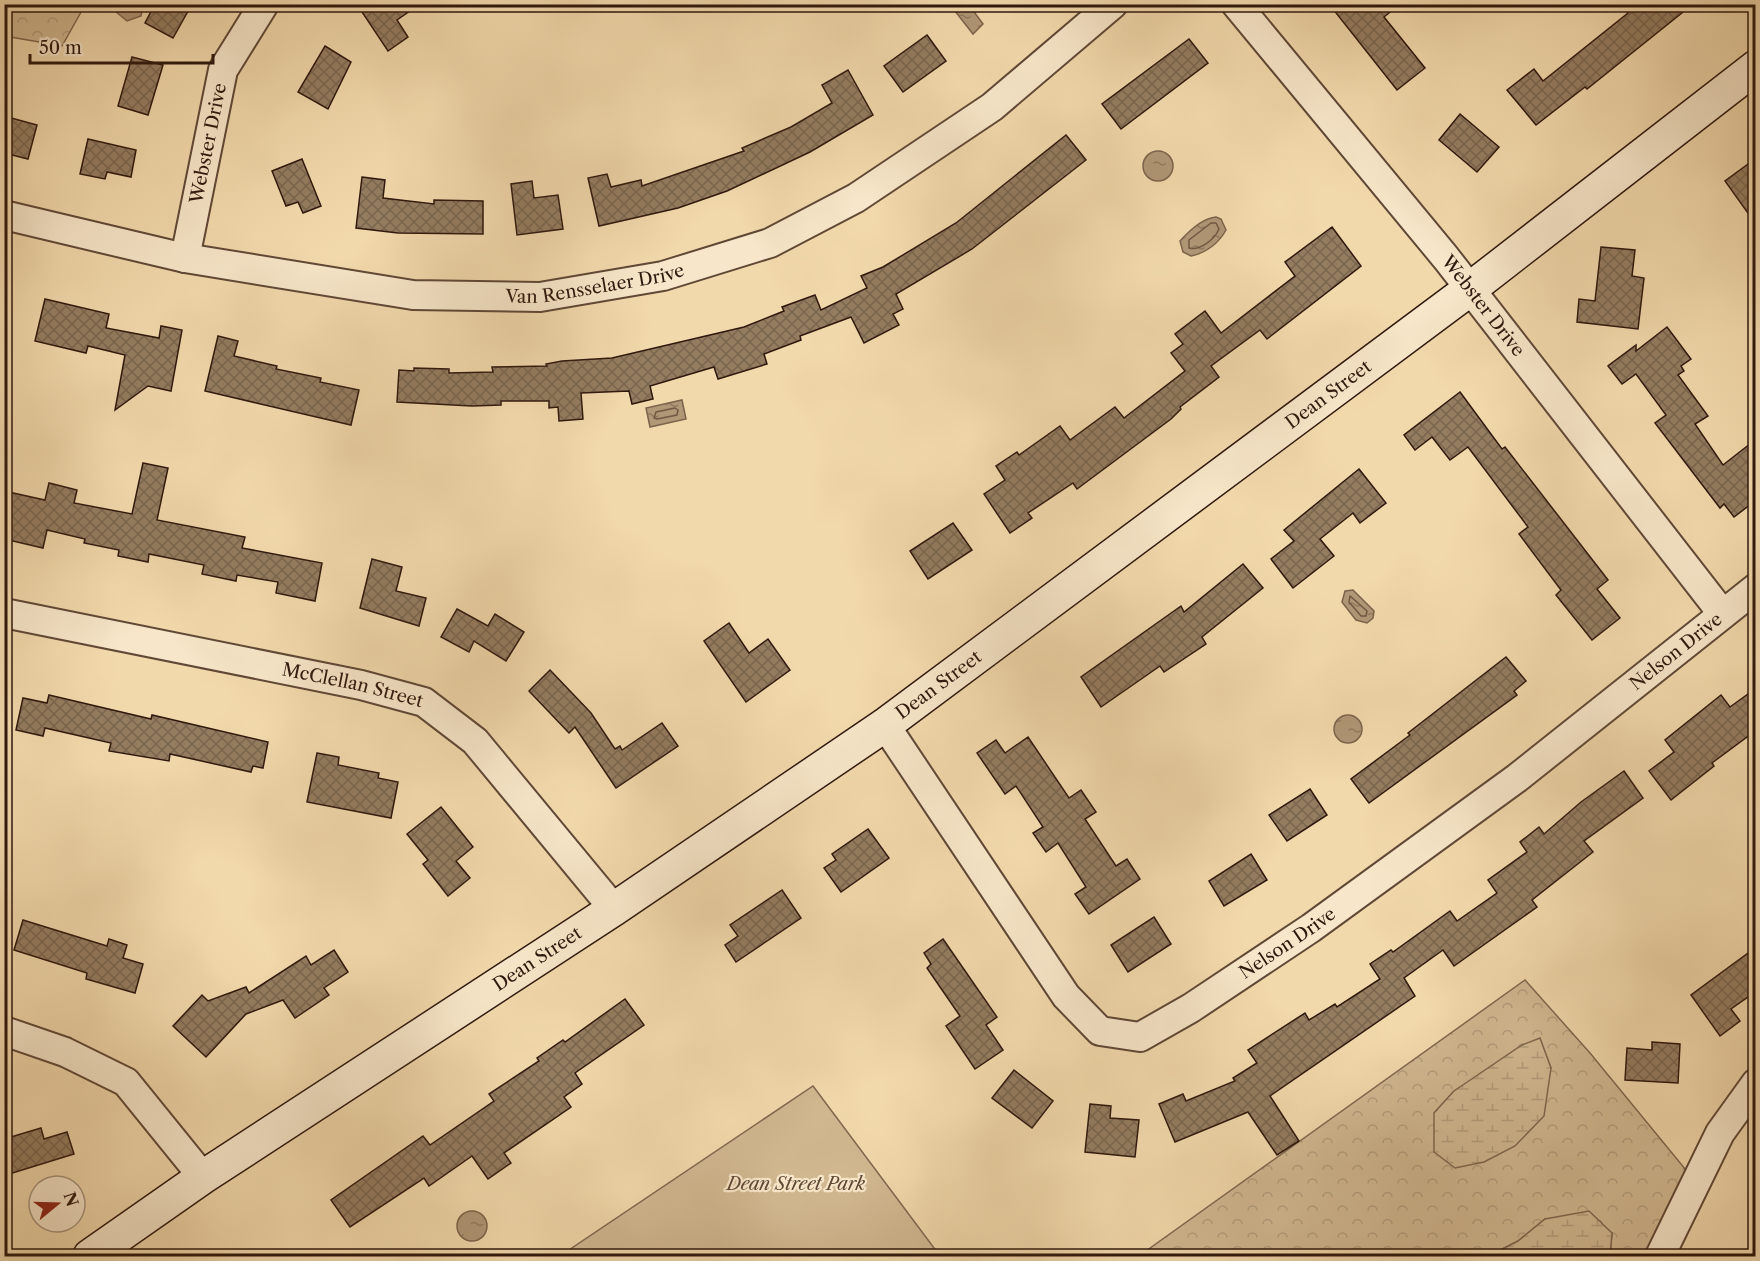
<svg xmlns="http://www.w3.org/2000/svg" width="1760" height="1261" font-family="'Libre Caslon Text',serif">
<defs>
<pattern id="forest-crowns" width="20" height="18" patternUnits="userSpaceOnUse" patternTransform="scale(1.5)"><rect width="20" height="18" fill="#d1b891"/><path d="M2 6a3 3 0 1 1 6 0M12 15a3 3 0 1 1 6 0" fill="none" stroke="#b49d7c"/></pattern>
<pattern id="wetland-marsh" width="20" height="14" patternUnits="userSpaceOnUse" patternTransform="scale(1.5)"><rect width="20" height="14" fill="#d1b891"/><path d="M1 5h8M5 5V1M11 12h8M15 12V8" fill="none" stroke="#b49d7c"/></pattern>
<pattern id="water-ripples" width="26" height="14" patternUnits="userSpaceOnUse" patternTransform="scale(1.5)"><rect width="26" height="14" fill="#b09776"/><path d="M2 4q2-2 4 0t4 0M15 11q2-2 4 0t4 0" fill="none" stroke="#907a5f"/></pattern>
<pattern id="building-cross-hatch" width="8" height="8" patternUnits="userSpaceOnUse" patternTransform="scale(1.5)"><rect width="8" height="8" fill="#947c60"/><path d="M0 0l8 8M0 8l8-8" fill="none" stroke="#79654e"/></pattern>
</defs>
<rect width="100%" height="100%" fill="#f2d9ac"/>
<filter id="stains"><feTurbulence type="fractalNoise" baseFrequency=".00333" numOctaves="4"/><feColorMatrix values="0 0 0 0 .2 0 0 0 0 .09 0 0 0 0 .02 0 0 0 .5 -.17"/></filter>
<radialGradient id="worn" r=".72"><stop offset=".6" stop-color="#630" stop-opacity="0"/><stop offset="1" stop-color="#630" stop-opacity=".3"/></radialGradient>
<g fill="url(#forest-crowns)" stroke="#806850" stroke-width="1.5" fill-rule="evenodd">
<polygon points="4,5 5,4 85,5 62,46 5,36"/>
<path d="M1525 980 1590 1053 1686 1170 1646 1256H1610L1612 1233 1545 1219 1518 1241 1489 1256H1139ZM1540 1039 1551 1068 1434 1113 1454 1091Z"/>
</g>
<g fill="url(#wetland-marsh)" stroke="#806850" stroke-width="1.5">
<polygon points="1540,1038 1551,1068 1544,1116 1515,1146 1484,1162 1455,1168 1434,1152 1434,1113 1454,1091 1522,1045"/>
<polygon points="1589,1211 1612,1233 1610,1256 1489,1256 1518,1241 1545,1219"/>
</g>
<polygon fill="#d1b891" stroke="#806850" stroke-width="1.5" points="813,1086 940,1256 560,1256"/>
<g fill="url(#water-ripples)" stroke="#7c644c" stroke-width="1.5">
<polygon points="962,4 969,5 983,24 973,34 955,11"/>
<polygon points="116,5 143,5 141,16 127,21 116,12"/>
<circle cx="1158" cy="166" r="15"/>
<path d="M1216 217 1221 219 1226 230C1219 243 1206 253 1191 256L1183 252 1180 241C1189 231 1203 218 1216 217Z"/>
<polygon points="682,400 686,419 650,427 646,408"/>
<polygon points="1353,590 1374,611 1373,618 1367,623 1356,620 1342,602 1345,591"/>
<circle cx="1348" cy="729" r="14"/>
<circle cx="472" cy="1226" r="15"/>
</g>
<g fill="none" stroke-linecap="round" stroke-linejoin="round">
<g stroke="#705842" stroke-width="1.5">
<path d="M1211 223H1216L1219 229C1215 239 1200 251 1189 248V240Z"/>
<polygon points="675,408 678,410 677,415 657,419 654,418 656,412"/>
<polygon points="1350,596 1367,611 1366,616 1361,616 1349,602"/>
</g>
</g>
<g fill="url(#building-cross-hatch)" stroke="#2f180e" stroke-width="1.5">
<polygon points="155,4 192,4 173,38 145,23"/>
<polygon points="372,4 420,4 397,20 408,37 388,51 362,12"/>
<polygon points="1329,4 1400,4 1384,17 1425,68 1397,90"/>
<polygon points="1622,4 1693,4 1587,89 1585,87 1536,125 1507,90 1534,69 1543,81 1628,13"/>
<polygon points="927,35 946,61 903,92 884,66"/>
<polygon points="1189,39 1208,63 1121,129 1102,104"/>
<polygon points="325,46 351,62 328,109 298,92"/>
<polygon points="132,57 163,65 148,115 118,106"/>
<polygon points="848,70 873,115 810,152 727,191 678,208 599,226 588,178 607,174 611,187 641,180 642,186 744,151 742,148 791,127 832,103 822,85"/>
<polygon points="1460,114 1499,147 1477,172 1439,140"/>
<polygon points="4,116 37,125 28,159 4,153"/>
<polygon points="1066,135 1086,160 972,249 896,294 903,309 893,314 899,325 864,343 851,317 800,336 801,340 764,354 767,364 718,379 714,367 650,386 653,399 632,404 629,391 581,393 583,419 559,421 558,407 549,408 549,401 501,401 501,405 472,406 397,402 399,370 414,371 414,368 449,369 449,373 493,372 492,367 547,366 546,364 562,361 612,358 744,327 784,311 782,307 815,295 821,310 867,288 861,276 883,267 956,223"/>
<polygon points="88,139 136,150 131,177 107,172 105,179 80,174"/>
<polygon points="302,159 321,206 303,213 298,202 286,206 272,171"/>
<polygon points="1755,159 1755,223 1725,181"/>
<polygon points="362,177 385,180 383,198 434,204 434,200 483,201 483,234 398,233 356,228"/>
<polygon points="532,181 534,198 558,195 563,229 517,235 511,184"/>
<polygon points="1332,227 1361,266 1267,339 1260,330 1211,366 1219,377 1180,407 1181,409 1171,419 1077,489 1073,483 1028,513 1032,518 1010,533 984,494 1005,480 996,466 1017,452 1019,455 1060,426 1070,440 1115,407 1124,418 1185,371 1171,353 1183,344 1175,334 1205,311 1221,333 1295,276 1285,262"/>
<polygon points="1601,247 1635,250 1632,276 1644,278 1638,329 1577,322 1579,299 1595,301"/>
<polygon points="45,299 109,314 106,328 159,338 161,326 182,330 171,391 148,386 115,410 125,355 88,346 86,353 35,341"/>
<polygon points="1667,327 1691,359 1681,366 1684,371 1678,375 1708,416 1695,424 1723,465 1755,440 1755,501 1734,517 1724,504 1720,508 1655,423 1666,415 1636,374 1622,384 1608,366 1636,345 1636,351"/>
<polygon points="218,336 238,341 234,356 277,366 276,369 321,378 320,382 359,390 351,425 205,391"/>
<polygon points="1460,392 1502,449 1505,447 1608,580 1597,589 1620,618 1592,640 1556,595 1561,590 1519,534 1528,527 1468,447 1450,460 1432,437 1415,450 1404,435"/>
<polygon points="143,463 168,468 157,520 245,537 242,548 322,563 315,601 276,593 278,582 237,575 236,581 202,574 204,565 149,554 148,562 118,556 119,550 84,543 85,539 47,530 43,548 4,539 4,491 45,500 49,483 77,490 74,503 132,514"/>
<polygon points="1359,469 1386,503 1360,523 1353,513 1320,539 1334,556 1293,588 1271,559 1294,541 1284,530"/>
<polygon points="953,523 972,550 928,579 910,551"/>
<polygon points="372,559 402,567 396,591 426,598 419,626 360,608"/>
<polygon points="1243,564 1263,588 1202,637 1206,644 1164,672 1160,666 1101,707 1081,677 1181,606 1184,612"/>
<polygon points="457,609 488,626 495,614 524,632 506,661 474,641 469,652 441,637"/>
<polygon points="729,623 749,653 768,639 790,670 746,702 704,641"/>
<polygon points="1506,657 1526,681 1514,691 1517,695 1369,803 1351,779 1410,735 1408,733"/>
<polygon points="550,670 591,713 615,749 620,746 622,750 662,723 678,746 616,788 575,727 569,733 529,691"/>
<polygon points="1755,689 1755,731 1712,763 1714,766 1671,800 1649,771 1674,752 1665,740 1721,695 1730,707"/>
<polygon points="49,695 151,719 152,715 268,742 263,768 253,766 251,772 170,754 169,761 109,751 111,743 45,728 43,736 16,730 23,698 47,703"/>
<polygon points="1028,737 1069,798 1081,790 1096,812 1085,819 1116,866 1127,859 1140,879 1089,914 1075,894 1086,887 1058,843 1046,852 1033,833 1043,827 1016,786 1005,794 977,753 996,740 1005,753"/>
<polygon points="317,753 339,757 338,765 379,773 378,778 398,782 391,818 307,802"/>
<polygon points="1624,771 1643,798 1584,841 1593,852 1532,900 1537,907 1454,966 1443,950 1404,978 1415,996 1270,1096 1299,1141 1277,1155 1248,1112 1175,1142 1159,1104 1183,1094 1186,1101 1235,1081 1233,1078 1257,1063 1248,1050 1305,1013 1309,1020 1335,1004 1337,1007 1380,979 1370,964 1391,950 1393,952 1450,911 1457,921 1497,893 1488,880 1527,852 1520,842 1539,827 1544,834 1581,802"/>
<polygon points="1310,789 1327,815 1287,841 1269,815"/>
<polygon points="441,807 473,847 456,861 470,878 448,896 423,864 428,860 407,834"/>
<polygon points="868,829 889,858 841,892 824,868 836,860 832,854"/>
<polygon points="1251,854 1267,880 1224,906 1209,881"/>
<polygon points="782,890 801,918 736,962 725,945 738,936 730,925"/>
<polygon points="1154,917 1171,944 1128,972 1111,945"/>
<polygon points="23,920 107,946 109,939 127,945 123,958 143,964 135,993 86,979 87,973 14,950"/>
<polygon points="943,939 997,1017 986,1025 1003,1050 975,1069 946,1026 960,1016 927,968 931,964 924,953"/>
<polygon points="1755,948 1755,992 1731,1009 1740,1021 1720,1036 1691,995"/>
<polygon points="334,950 348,972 324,988 329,995 295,1018 283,1000 246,1014 206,1057 173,1026 202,995 208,1001 246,987 249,993 306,956 311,965"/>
<polygon points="625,999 644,1025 575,1073 582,1084 564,1097 571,1107 504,1153 511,1163 488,1179 472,1156 429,1186 424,1178 350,1227 331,1200 423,1136 430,1145 494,1101 489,1094 539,1061 537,1058 563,1040 565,1042"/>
<polygon points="1652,1042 1680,1044 1678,1083 1625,1080 1627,1048 1652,1050"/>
<polygon points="1014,1070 1053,1101 1032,1128 992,1098"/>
<polygon points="1090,1104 1111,1106 1110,1118 1139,1120 1135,1157 1085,1152"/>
<polygon points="41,1128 44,1139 67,1132 74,1154 9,1174 4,1158 4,1139"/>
</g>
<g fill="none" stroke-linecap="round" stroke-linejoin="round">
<defs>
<g id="street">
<path id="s1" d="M1236 4 1446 258 1722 613"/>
<path id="s2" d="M4 215 185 258 413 295 540 297 663 276 770 243 856 198 992 107 1113 4"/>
<path id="s3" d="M185 258 223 70 264 4"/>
<path id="s4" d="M4 613 361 685 424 702 475 741 614 909"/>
<path id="s5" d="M885 725 1066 996 1100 1031 1140 1037 1191 1008 1311 928 1517 778 1756 588"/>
<polyline points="4,1031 65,1052 126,1082 203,1177"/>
<polyline points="1660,1256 1720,1133 1756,1083"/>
</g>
<g id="secondary">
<path id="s6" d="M90 1256 203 1177 614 909 885 725 1470 289 1756 67"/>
</g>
</defs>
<use href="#street" stroke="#604836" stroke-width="32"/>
<use href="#secondary" stroke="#2f180e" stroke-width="36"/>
<use href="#street" stroke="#f7e6c9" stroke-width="28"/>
<use href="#secondary" stroke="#f7e6c9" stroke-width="33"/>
</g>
<g text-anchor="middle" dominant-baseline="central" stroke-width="4.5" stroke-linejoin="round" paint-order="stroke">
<g font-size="18" fill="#2f180e" stroke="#f7e6c9">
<text stroke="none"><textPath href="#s3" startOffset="117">Webster Drive</textPath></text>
<text stroke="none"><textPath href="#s2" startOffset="600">Van Rensselaer Drive</textPath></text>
<text stroke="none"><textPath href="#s1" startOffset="390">Webster Drive</textPath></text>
<text stroke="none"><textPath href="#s6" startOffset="1509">Dean Street</textPath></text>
<text stroke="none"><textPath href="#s5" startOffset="1076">Nelson Drive</textPath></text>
<text stroke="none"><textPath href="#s6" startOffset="1023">Dean Street</textPath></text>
<text stroke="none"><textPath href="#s4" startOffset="356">McClellan Street</textPath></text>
<text stroke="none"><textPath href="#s5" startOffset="590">Nelson Drive</textPath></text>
<text stroke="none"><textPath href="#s6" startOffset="537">Dean Street</textPath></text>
</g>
<g font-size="18" font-style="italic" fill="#604835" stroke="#f7e6c9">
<text x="796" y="1184">Dean Street Park</text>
</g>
</g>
<rect width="1760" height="1261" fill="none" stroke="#f2d9ac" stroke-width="24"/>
<rect x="6" y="6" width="1748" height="1249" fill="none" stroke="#2f180e" stroke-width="3"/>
<rect x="12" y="12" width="1736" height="1237" fill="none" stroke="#2f180e" stroke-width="1.5"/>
<g transform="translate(57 1204) rotate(71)"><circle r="28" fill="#f7e6c9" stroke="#a7947e" stroke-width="1.5"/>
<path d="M0-4.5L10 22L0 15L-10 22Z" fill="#8f2418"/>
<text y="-9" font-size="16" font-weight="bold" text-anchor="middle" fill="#2f180e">N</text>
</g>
<path d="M30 54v9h183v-9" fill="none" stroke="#2f180e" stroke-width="3"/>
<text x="39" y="54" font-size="18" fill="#2f180e" stroke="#f7e6c9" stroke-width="4.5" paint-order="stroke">50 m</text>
<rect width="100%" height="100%" filter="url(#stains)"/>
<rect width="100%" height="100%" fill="url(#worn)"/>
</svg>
